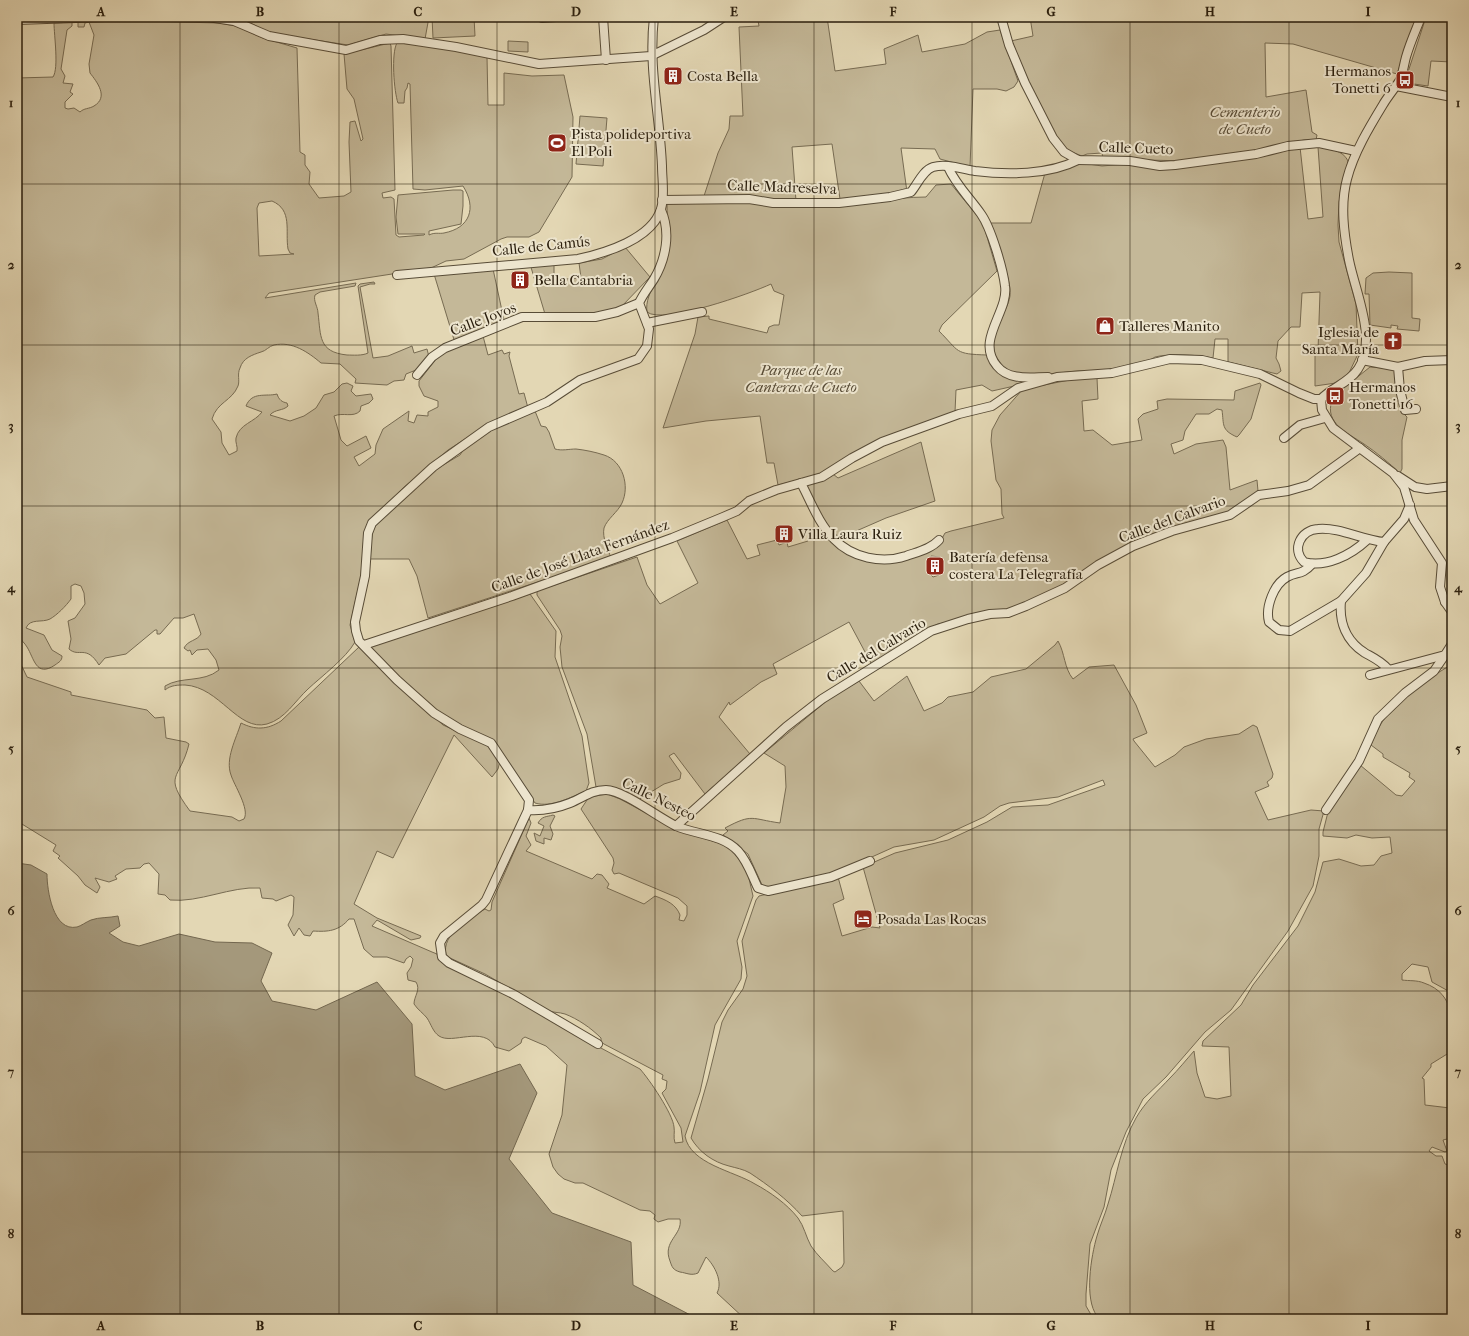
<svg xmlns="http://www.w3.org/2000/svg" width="1469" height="1336" font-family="'IM FELL French Canon',serif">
<rect width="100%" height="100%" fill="#e3d7b4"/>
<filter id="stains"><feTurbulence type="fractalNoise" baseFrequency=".005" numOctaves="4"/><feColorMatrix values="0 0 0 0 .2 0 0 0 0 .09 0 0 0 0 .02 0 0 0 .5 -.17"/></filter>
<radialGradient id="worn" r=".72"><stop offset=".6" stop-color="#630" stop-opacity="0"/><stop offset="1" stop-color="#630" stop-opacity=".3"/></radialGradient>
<g fill="#c4b898" stroke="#776b52" fill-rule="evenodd">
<polygon points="239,17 429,17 425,39 386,34 348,45 269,33"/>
<polygon points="432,17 474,17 475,36 433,38"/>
<polygon points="766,17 827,17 835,71 886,64 884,49 918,35 922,52 965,44 987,32 1000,30 1018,81 1014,87 1006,91 997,89 973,89 970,167 940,159 935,149 901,148 907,192 840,199 832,144 792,147 796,201 704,196 718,153 729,129 730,116 743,116 739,27 759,26 758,21 766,19"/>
<polygon points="1030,17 1417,17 1397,74 1293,44 1265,43 1266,97 1306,90 1312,132 1317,135 1316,140 1304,140 1257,151 1189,161 1103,159 1102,153 1087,154 1082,156 1064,149 1059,143 1027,80 1011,41 1033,36"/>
<polygon points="1426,17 1452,17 1452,62 1431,61 1428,86 1407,83 1408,72"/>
<path d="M103 20 219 23 236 26 263 38 297 48 300 152 305 155V165L310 172 309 184 319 198 344 196 351 192 349 142 350 122 355 121 361 141 363 139 354 99 347 89 344 54 390 43 391 46 395 190 382 193 383 198 391 197 394 199 396 235 399 237 424 235 425 234H398L396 217 398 195 453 190H461L463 191V206L461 224 429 231V235C435 232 439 234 444 233 470 228 477 208 463 186L425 190 413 189 410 84 408 83 407 88 405 91 404 103H398C394 92 391 53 397 43L435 46 487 57 488 105H504V73L532 76 564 75 573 117 572 177 539 232 529 237H507L501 239 464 259 446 261 431 268 395 272 392 274 269 293 265 298 356 283 355 286 320 292 315 295C313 301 318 307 318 313 321 336 318 352 347 355 353 355 362 356 368 353L358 286 360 284 374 282 375 284H370L360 287 373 358 388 356 412 346 414 353 427 349 429 357 421 368 406 374 404 380 394 381 387 385 355 383 356 379 340 364 321 363C308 352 292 341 274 345 269 346 266 351 261 352 252 355 243 358 240 368 237 374 240 381 238 386 232 401 217 402 212 419L221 432 222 443 229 455 237 451C238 447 235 442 236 438 239 424 255 422 262 412L246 406C252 391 266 397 277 394 279 400 282 402 287 403L288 406C283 411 275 409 270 415L290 421 304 416 316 408 324 395 334 392 342 384 347 383 353 386 351 391 356 396 371 394 373 399 369 403 361 406 360 411C353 418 343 412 334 416L341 440 347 446 366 436 371 448 354 457 359 466 375 454 376 445 383 429 409 411 408 421 414 423 417 415 428 416V412L438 407V401L424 396 419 386V381L440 354 483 336 488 355 502 350 504 354 510 352 509 356 519 394 524 393 528 408 465 439 448 450 403 488 367 524 364 535 361 576 350 625 355 642C346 658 322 676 308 689 295 701 285 719 267 724 238 732 220 687 185 685 178 685 171 685 165 690V686C181 676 203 683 219 670L216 660 208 649 197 650 192 655 190 650 188 651 184 648C188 640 197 641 201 634L194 614 183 618H174L160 634H157V630H155L126 654 105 658 99 665C86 644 79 658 69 649L71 639 68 621 75 618 85 604 84 593 81 586 75 584 71 586V599C66 606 57 615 50 619 42 623 30 618 26 628L44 635 52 650 62 656C62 661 59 662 55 665 36 678 34 658 27 647 25 643 20 640 19 635L20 627 17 623V78L53 77C59 68 54 35 54 23L72 22V26L67 30 61 69 65 76 63 83 73 84 70 92 73 94 65 102V108L68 109 74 108 80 112C84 108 89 109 94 106 109 97 97 82 90 73L89 64 94 35 89 22 85 23 84 27H78V21ZM272 201C293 210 285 231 288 249L290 253 294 254 259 256 257 208 259 203Z"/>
<polygon points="508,41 528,42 528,52 508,51"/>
<polygon points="580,116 607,118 603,166 576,164"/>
<path d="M1300 147 1308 219 1323 217 1318 147C1330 149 1343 150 1348 161L1339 202 1338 225 1339 242 1356 304 1358 354 1347 377 1336 383 1315 386V355L1318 351 1320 292 1302 293 1300 327H1291L1278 341 1276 358 1279 364 1281 371 1277 374 1228 362V339H1215L1213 358C1199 355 1169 353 1155 357 1151 359 1148 362 1145 363 1124 371 1100 370 1078 371 1059 372 1034 379 1015 374 1005 371 996 359 993 350 987 330 1007 315 1010 296 1012 279 995 241 989 223H1031L1045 173 1082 163 1102 166 1125 164 1174 169 1260 157 1290 148Z"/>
<path d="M951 184 983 223 997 271 942 325 939 331C960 352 954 354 987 355L994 367 1037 381 992 391 982 385 956 390 955 412 818 475 778 485 774 463H767L760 416 706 421 663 428 695 334 698 317 709 316V319L767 333 769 327 774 325H779L784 295 774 291 771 284C752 293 663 325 647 312 644 291 665 275 668 254 670 238 667 221 667 204 694 203 723 200 750 203 774 205 798 208 823 207 857 206 892 197 926 197L936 185Z"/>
<polygon points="625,247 650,277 621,307 597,314 545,314 530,264 554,264 554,286 564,283 566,279 581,278 579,263 602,259"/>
<polygon points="493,269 504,320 455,343 434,274"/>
<polygon points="1389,272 1412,273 1412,318 1420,319 1419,331 1397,329 1398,326 1391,325 1391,328 1370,325 1369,294 1365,294 1366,278 1373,273"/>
<path d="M1370 367 1396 369 1403 413 1407 417 1402 440V469L1400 473C1389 463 1376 452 1364 444 1348 433 1324 424 1332 400L1333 401 1336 397 1335 395Z"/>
<path d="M1080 378H1097L1098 399 1082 401 1084 431 1093 430 1112 445 1142 440 1138 419 1143 414 1158 409 1157 401 1167 399 1234 400 1235 391 1260 383 1261 385 1251 419 1239 435 1237 437C1221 430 1224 425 1222 410L1217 409 1209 414H1196L1185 431 1183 440 1171 444 1174 454 1196 444 1223 440 1226 447 1230 490 1257 480 1258 491 1224 515 1118 551 1090 566 1063 585 1010 610 938 624 923 631 897 650 872 665 849 622 773 664 777 674 761 682 730 705 729 702 719 717 750 754 705 794 674 753 669 756 681 773 680 779 664 784 638 800 596 787 587 734 562 667 560 647 562 636 560 630 537 595V591L637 557 647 585 660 604 698 583 677 541 727 520 747 559 760 555 757 545 777 540 779 545 787 542 788 547 808 541 807 538 823 532 833 543 879 562 939 544 945 533 951 531 1004 518 1002 514 1001 489 996 480 991 441 992 430 1000 415 1023 389ZM931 556 940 557 939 566 942 570 939 575 933 577 929 573 927 568 930 566Z"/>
<path d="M535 411 541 426 546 427 549 432 555 449C562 451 569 449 576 449 585 450 595 452 604 455 623 461 630 486 622 503 618 512 607 519 604 528 602 538 608 549 611 558L428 618 417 576 409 559H370L372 534 376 524 410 494 428 474 460 455 465 447 490 430Z"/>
<polygon points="921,442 935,501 886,518 838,539 831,533 805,485 833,474 838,478"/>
<path d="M530 594 556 631 555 657 582 736 589 783 586 791C571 797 551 808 535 803L493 740 450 721 398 677 369 647Z"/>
<path d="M1058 641C1065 653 1064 668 1073 679L1089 667 1114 665 1136 705 1147 733 1133 739 1134 741 1155 767 1175 755 1184 747 1206 739 1239 734 1253 725 1257 727 1273 774 1272 778 1267 782 1269 786 1255 792 1268 820 1311 810 1324 811 1319 829V856L1313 886 1288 931 1231 1010 1205 1032 1166 1077 1143 1099 1126 1132 1111 1170 1104 1207 1090 1244 1086 1294V1306L1093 1318 1097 1316C1084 1299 1091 1256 1097 1236 1100 1225 1105 1215 1108 1204 1117 1176 1121 1144 1136 1118 1145 1102 1158 1091 1170 1078 1178 1070 1186 1060 1194 1051L1197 1073 1205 1097 1217 1099 1231 1096 1229 1047 1202 1046 1203 1041 1241 1005 1253 985 1298 926 1315 892 1323 862 1339 859 1361 866 1374 865 1381 856 1392 853 1390 837 1372 838 1356 835 1347 838 1323 836V832L1328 812 1360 765 1396 795 1402 796 1415 781 1409 777 1410 773 1383 757V754L1371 745C1386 703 1416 687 1452 664V993L1432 982 1428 967 1412 964 1402 974V980C1409 981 1417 980 1424 983 1456 994 1452 1023 1452 1051L1431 1064V1067L1422 1078 1424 1079 1425 1105 1450 1108 1452 1106 1451 1138 1443 1140 1447 1151 1445 1152 1432 1147 1429 1151 1436 1156H1442L1445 1164 1452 1166 1451 1319H745L717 1293C723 1282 715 1266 706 1257L698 1273C691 1276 687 1273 680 1272 673 1270 672 1267 670 1261 662 1241 683 1235 680 1219H668L658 1222 654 1219 655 1215 650 1211 640 1210 583 1183H575L564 1179 558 1174 553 1167 549 1154 562 1115 567 1065 546 1046 525 1037 522 1039 521 1043 509 1051 495 1047C484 1025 452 1045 439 1036 433 1032 431 1024 427 1018 423 1013 418 1010 414 1004 414 996 421 990 416 982L408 980 407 973 411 967 413 959 410 956 406 959 404 963 387 957H373L364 949 354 919H349C339 931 328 932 313 931L310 936 304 935 299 928 294 936 288 925 293 915 294 897 291 895 276 901 273 899 262 898 260 888C231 886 199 903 170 900L165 895 158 894 159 874 149 863 144 864 140 868 126 869 115 876 117 879 109 882 95 878 100 887 97 893 85 885 78 876 58 858 60 856 53 851 56 845 17 821V646V656L27 677 71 692V695L147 710 155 718 164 717 166 738 186 742 189 744C180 781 162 773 190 811L232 817 239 821 244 819C250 809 234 785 231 775 225 759 236 739 241 723 255 730 267 730 281 721L359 647 443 725 487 745 500 761 498 769 492 777 454 735 393 858 377 851 354 904 377 918 421 936 420 938 411 940 377 920 372 926 432 952 437 954 439 960 496 988 560 1026 640 1069C649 1079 673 1114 674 1127 675 1132 673 1137 675 1143L683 1142 681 1128 662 1093 666 1089 667 1081 662 1079 663 1075 604 1044 601 1042V1038C591 1028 578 1019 565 1014 559 1012 553 1013 547 1010L485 974 450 958 446 955C441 934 470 918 485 909L489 911 491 910 492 902 529 818 531 823 526 836 531 845 526 851 592 879 597 874 602 875 609 884 607 888 644 904 655 896C666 900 676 904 680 915L679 920 684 921 687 915V906L678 898 619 873 614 874 612 870 614 863 613 858 581 809 589 797 607 794 620 799 678 830 722 844 732 850 747 870 753 896 737 941 742 967 741 979 715 1025 700 1092 685 1136C690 1164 734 1171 755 1184 770 1192 787 1204 798 1218 804 1226 806 1237 811 1246 817 1255 826 1263 833 1271L835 1272 842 1267 844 1263 843 1211 802 1216C787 1199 768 1185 750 1173 743 1169 736 1168 729 1166 713 1162 699 1152 691 1138L708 1079 722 1022 728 1010 743 989 747 976 742 941 756 900 759 896 838 877 844 899 833 904 842 936 872 927 880 928 863 867 895 853 948 840 987 822 1012 807 1048 805 1105 785 1103 780 1058 797 1009 803 1000 806 984 817 934 840 894 847 834 874 769 888 763 887 748 854 723 835 728 831 725 828C753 813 751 819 780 823L786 787 785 766 764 753 829 699 859 681 874 701 907 676 924 711 942 703 948 697 973 692 991 677 1026 669 1055 645Z"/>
<path d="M553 815 555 816 550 826 553 834 551 840 544 838V844L536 841 534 833 540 836 544 826 538 823C542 816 546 817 553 815Z"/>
</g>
<path fill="#a4987b" stroke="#73674f" d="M17 863 31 865 47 874C47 890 53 932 77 927 81 926 86 922 91 920 99 917 109 918 118 916L120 926 109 933 123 942 139 946 179 934 215 942 252 943 272 953 261 981 272 1001 316 1010 377 982 412 1024 415 1076 445 1090 520 1064 537 1093 509 1159 552 1213 631 1242 633 1285 698 1319H17Z"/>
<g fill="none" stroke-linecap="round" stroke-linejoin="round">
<defs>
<g id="street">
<polyline points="208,17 234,21 269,36 346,50 380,40 403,39 456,47 539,64 651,56 704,30 724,17"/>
<polyline points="603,17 606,60"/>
<polyline points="1001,17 1009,45 1025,83 1053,138 1064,152 1078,160 1130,161 1160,166 1175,165 1256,154 1288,146 1319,143 1356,151"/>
<path d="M1421 17C1416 30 1410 43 1406 57 1404 64 1403 73 1400 80 1395 88 1389 95 1384 103 1370 126 1354 152 1347 179 1340 205 1344 234 1349 260 1355 291 1378 340 1358 369 1349 383 1332 387 1321 399L1322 410 1333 428 1393 473 1404 487 1414 520 1442 563 1440 587 1445 602 1452 612"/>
<polyline points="542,18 556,17"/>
<polyline points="17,20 105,17"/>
<polyline points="1396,86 1452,97"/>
<path d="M948 167C956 185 970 198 981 214 991 228 1003 269 1005 286 1009 312 975 340 997 366 1009 381 1031 377 1048 377"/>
<path d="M662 200 749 199 773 203H839L890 197 911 192C917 185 923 170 933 167 946 163 962 169 975 171 1007 175 1049 175 1078 160"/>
<path d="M397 275 578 259C605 253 652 239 661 209 665 196 662 179 662 166 660 115 648 69 654 17"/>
<polyline points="647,323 702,312"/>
<polyline points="1362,360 1398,367 1400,390 1405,410 1416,409"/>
<polyline points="1398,367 1425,361 1452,360"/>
<polyline points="417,375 432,357 445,348 522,317 595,317 617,312 639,303"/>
<polyline points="1284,438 1300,425 1325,418"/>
<polyline points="1398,476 1415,487 1427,489 1452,486"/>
<path d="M801 483C811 502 819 524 834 539 852 558 882 564 906 556 917 552 931 549 939 540"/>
<path d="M1367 540C1351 555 1326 568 1304 562 1291 549 1301 530 1318 529 1340 527 1362 540 1384 542"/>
<path d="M1312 564C1301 576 1298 571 1287 577 1274 584 1265 607 1269 622L1279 630 1290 631 1341 601"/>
<polyline points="1445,602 1452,597"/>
<polyline points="364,645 512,596 672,538 723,517 737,511 749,501 776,490 822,477 852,458 882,442 959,414 992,406 1018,388 1057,377 1112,373 1170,359 1202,360 1260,374 1299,393 1314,399 1321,399"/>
<path d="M1388 669C1381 661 1374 658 1365 653 1346 641 1339 622 1341 601L1366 573 1384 542 1404 519 1410 505"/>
<polyline points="1370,675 1445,655 1452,644"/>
<path d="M528 810C543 811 555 809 570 803 583 798 591 790 606 790 623 790 659 818 676 826 697 835 722 834 738 851 748 862 752 876 758 888L768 891 831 877 870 861"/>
<polyline points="1326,810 1359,761 1378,719 1405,693 1434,671 1445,655"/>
<polyline points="676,826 786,727 822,699 931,631 968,619 990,614 1008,613 1026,606 1065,588 1098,565 1133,546 1172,531 1230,515 1259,495 1288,491 1309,485 1360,448"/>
<path d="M598 1044 513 994 449 963 442 957 440 943 444 936 482 905 486 900 528 810 529 800 491 743 460 729 434 713 397 680 359 641 356 631 355 622 365 576 368 533 372 523 433 467 489 427 547 402 580 380 638 359 647 346 649 329 639 303C643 294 649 287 654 279 666 259 671 232 661 210"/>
</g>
</defs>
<use href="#street" stroke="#584c37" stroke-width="10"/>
<use href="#street" stroke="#ede5ce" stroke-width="8"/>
</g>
<path fill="none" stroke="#2a1e0d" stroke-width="1" stroke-opacity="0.55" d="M180 17V1319M339 17V1319M497 17V1319M655 17V1319M814 17V1319M972 17V1319M1130 17V1319M1289 17V1319M17 184H1452M17 345H1452M17 506H1452M17 668H1452M17 830H1452M17 991H1452M17 1152H1452"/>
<defs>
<symbol id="building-square" viewBox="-11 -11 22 22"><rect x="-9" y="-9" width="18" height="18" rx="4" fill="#8f2418" stroke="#ede5ce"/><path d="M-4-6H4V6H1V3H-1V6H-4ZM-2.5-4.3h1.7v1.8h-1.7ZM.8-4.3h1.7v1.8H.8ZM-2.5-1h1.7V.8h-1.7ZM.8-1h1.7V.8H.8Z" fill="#fff"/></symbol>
<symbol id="bus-square" viewBox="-11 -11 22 22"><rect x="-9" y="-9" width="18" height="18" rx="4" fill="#8f2418" stroke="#ede5ce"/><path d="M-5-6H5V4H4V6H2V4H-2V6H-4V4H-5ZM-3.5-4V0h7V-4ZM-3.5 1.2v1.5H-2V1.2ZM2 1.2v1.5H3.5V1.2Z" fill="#fff"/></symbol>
<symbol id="stadium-square" viewBox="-11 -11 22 22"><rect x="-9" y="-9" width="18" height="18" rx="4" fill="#8f2418" stroke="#ede5ce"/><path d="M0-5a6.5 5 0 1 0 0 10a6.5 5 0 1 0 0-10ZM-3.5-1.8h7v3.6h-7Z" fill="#fff"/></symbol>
<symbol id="shop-square" viewBox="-11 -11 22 22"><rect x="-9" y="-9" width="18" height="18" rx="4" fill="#8f2418" stroke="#ede5ce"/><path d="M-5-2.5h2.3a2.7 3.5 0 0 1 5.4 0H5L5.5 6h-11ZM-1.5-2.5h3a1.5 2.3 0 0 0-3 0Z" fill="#fff"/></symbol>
<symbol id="church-square" viewBox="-11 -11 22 22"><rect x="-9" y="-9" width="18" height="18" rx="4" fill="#8f2418" stroke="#ede5ce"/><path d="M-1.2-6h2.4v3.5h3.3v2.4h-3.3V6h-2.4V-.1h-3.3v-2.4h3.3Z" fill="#fff"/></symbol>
<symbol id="hotel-square" viewBox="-11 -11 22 22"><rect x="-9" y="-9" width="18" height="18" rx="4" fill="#8f2418" stroke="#ede5ce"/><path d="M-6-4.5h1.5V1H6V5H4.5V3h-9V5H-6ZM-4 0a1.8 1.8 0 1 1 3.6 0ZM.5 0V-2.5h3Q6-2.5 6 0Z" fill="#fff"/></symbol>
</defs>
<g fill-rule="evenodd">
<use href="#building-square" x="662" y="65" width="22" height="22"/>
<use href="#bus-square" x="1394" y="69" width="22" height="22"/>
<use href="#stadium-square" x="546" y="132" width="22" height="22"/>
<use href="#building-square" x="509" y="269" width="22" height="22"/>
<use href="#shop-square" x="1094" y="315" width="22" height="22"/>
<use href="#church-square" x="1382" y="330" width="22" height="22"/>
<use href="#bus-square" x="1324" y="385" width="22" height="22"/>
<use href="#building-square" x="773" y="523" width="22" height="22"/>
<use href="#building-square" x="924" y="555" width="22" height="22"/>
<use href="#hotel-square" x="852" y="908" width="22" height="22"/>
</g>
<g text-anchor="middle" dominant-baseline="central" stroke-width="4" stroke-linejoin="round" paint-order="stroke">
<g font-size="15" fill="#2a1e0d" stroke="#ede5ce" text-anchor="start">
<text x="1391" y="71" text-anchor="end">Hermanos<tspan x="1391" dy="17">Tonetti 6</tspan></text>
<text x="687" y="76">Costa Bella</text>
<text x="571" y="134">Pista polideportiva<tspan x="571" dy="17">El Poli</tspan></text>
<text x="534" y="280">Bella Cantabria</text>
<text x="1119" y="326">Talleres Manito</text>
<text x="1379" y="332" text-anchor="end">Iglesia de<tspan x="1379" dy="17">Santa María</tspan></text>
<text x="1349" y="387">Hermanos<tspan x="1349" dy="17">Tonetti 16</tspan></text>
<text x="798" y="534">Villa Laura Ruiz</text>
<text x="949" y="557">Batería defensa<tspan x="949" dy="17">costera La Telegrafía</tspan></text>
<text x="877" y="919">Posada Las Rocas</text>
</g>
<g font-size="15" font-style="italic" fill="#584c37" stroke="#ede5ce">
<text x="1245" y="112">Cementerio<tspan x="1245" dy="17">de Cueto</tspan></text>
<text x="801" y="370">Parque de las<tspan x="801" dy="17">Canteras de Cueto</tspan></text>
</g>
<g font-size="15" fill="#2a1e0d" stroke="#ede5ce">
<text transform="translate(1136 148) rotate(2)">Calle Cueto</text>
<text transform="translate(782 187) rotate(2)">Calle Madreselva</text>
<text transform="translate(541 246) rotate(-6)">Calle de Camús</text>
<text transform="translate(483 319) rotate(-21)">Calle Joyos</text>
<text transform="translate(1172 519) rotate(-20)">Calle del Calvario</text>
<text transform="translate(580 556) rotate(-20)">Calle de José Llata Fernández</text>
<text transform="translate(876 650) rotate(-31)">Calle del Calvario</text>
<text transform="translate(659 799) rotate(26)">Calle Nesteo</text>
</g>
</g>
<rect width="1469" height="1336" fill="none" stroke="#e3d7b4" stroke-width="44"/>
<rect x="22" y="22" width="1425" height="1292" fill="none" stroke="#2a1e0d" stroke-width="1.5"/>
<g font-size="13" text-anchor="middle" font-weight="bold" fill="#2a1e0d">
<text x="101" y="16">A</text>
<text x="260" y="16">B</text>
<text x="418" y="16">C</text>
<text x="576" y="16">D</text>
<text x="734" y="16">E</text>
<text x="893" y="16">F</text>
<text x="1051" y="16">G</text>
<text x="1210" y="16">H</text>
<text x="1368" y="16">I</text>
<text x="11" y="107">1</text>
<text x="1458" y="107">1</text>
<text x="11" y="269">2</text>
<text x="1458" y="269">2</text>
<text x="11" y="430">3</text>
<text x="1458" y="430">3</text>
<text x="11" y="592">4</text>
<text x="1458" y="592">4</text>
<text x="11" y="753">5</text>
<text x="1458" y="753">5</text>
<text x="11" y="915">6</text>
<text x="1458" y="915">6</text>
<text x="11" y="1076">7</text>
<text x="1458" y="1076">7</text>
<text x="11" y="1238">8</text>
<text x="1458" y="1238">8</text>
<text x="101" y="1330">A</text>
<text x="260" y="1330">B</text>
<text x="418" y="1330">C</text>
<text x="576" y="1330">D</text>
<text x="734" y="1330">E</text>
<text x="893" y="1330">F</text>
<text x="1051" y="1330">G</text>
<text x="1210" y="1330">H</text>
<text x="1368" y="1330">I</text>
</g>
<rect width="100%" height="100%" filter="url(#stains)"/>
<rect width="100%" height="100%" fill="url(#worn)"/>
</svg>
